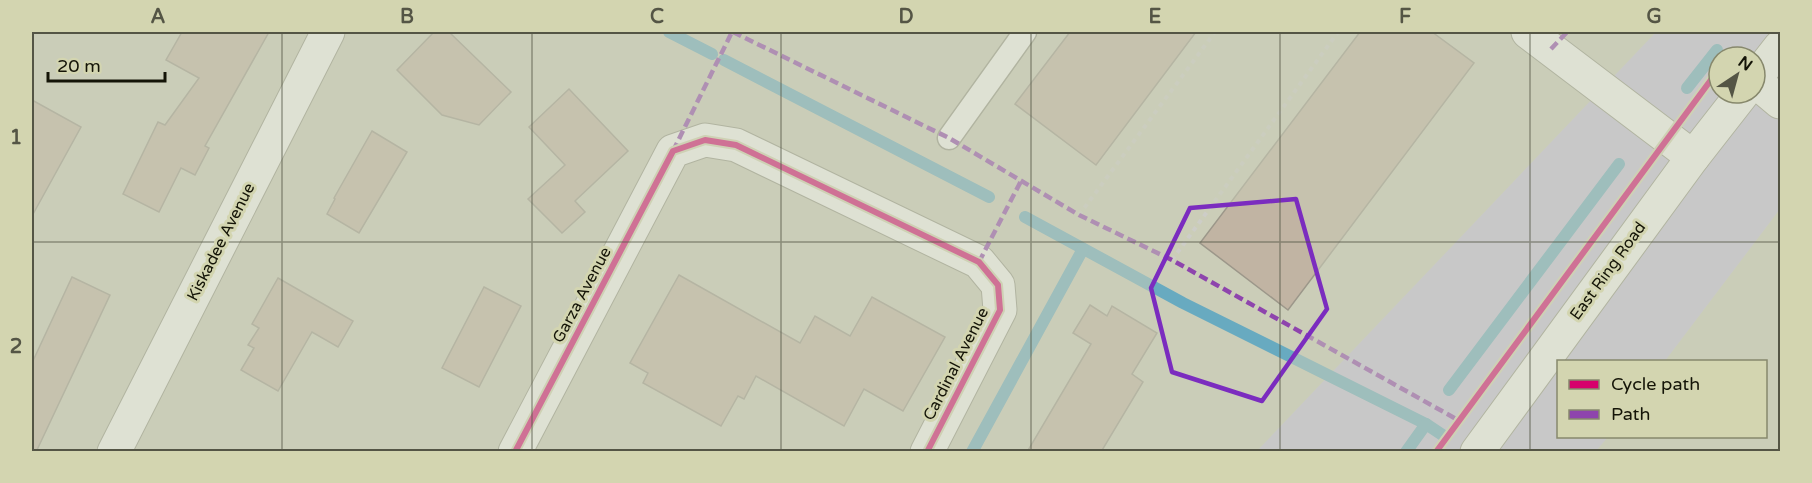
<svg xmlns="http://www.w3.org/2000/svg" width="1812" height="483" font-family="'Varela Round',sans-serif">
<rect width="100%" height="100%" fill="#cbcdb8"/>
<path fill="#c6c2db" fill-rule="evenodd" d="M1656 32H1780V209L1665 361 1558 362V436L1608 437 1596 451 1256 452ZM1719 57H1755V93H1719Z"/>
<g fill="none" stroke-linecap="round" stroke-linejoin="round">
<g stroke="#68aac0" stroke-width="12">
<polyline points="669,32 712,54"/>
<polyline points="724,60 989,197"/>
<polyline points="1687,88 1717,50"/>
<polyline points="1025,217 1183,303 1426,424 1444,436"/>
<polyline points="1449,390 1619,164"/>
<polyline points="972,452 1083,249"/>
<polyline points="1406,452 1426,424"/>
</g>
</g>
<g fill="#c1b4a3" stroke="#9c978a" stroke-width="1.5">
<polygon points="182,32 269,32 205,146 209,148 195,175 181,168 159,212 123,194 158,122 165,125 199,78 166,60"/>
<polygon points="434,32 449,32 511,92 479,125 442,115 397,70"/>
<polygon points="1070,32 1196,32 1096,165 1015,104"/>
<polygon points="1360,32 1432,32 1474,63 1288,310 1200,243"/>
<polygon points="569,89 628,151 575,201 585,212 562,233 528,199 565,165 529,127"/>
<polygon points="32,100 81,127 32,216"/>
<polygon points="372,131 407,152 359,233 327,214 335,199 334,198"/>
<polygon points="679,275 800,343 815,316 850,336 872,297 945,337 903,411 864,389 844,426 756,376 744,399 738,396 721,426 643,383 648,373 630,363"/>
<polygon points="72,277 110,295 36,452 32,452 32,363"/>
<polygon points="278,278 353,321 338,347 312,332 278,391 241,370 254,348 248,345 259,328 252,324"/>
<polygon points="484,287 521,306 479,387 442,368"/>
<polygon points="1090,305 1107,316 1112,306 1157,333 1132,374 1143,382 1101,452 1027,452 1091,344 1073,333"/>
</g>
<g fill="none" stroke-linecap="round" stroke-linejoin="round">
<defs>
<polyline id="service" points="949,138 1025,32"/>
<g id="minor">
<polyline points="1528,32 1693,157"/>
<polyline points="114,452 328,32"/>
<polyline points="515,452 673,151 705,140 736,145 979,262 998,285 1000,310 927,452"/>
</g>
<polyline id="tertiary" points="1755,81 1780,102"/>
<g id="secondary">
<polyline points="1755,79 1780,47"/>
<polyline points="1477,452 1693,157 1743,93"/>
</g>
</defs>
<use href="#service" stroke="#939585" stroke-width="25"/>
<use href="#minor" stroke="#939585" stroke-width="35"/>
<use href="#tertiary" stroke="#939585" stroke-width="35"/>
<use href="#secondary" stroke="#939585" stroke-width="35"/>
<g stroke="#cdcdc7" stroke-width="4" stroke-dasharray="4.5 4.5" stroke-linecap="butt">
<polyline points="1079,215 1215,32"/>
<polyline points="1172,260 1338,32"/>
</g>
<use href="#service" stroke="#f7f8f4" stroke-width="22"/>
<use href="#minor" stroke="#f7f8f4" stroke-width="33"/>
<use href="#tertiary" stroke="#f7f8f4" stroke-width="33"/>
<use href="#secondary" stroke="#f7f8f4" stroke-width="33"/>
<g stroke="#8e44ad" stroke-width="4.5" stroke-dasharray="9 4.5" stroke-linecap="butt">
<polyline points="733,32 949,138 1079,215 1172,260 1458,420"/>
<polyline points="1551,49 1567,32"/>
<polyline points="673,151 732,32"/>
<polyline points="979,262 1021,181"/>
</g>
<defs>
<g id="cycleway">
<polyline points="515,452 673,151 705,140 736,145 979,262 998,285 1000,310 927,452"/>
<polyline points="1436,452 1719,69"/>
</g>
</defs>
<use href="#cycleway" stroke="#d3d5b0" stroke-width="10"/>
<use href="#cycleway" stroke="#d6006c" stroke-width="6"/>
</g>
<path d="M0 0H1812V483H0ZM1296 199 1327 309 1262 401 1172 372 1151 288 1190 208Z" fill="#cbcdb8" fill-opacity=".55" fill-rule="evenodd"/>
<path fill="none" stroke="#7b2cbf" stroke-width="4.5" stroke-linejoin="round" d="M1296 199 1327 309 1262 401 1172 372 1151 288 1190 208Z"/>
<path fill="none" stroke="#545545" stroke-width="1.5" stroke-opacity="0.55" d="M282 32V452M532 32V452M781 32V452M1031 32V452M1280 32V452M1530 32V452M32 242H1780"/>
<g text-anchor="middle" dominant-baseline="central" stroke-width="6" stroke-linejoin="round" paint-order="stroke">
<g font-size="16" fill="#141407" stroke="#d3d5b0">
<text transform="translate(221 242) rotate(-63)">Kiskadee Avenue</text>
<text transform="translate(1608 271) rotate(-54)">East Ring Road</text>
<text transform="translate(582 295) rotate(-62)">Garza Avenue</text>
<text transform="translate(956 364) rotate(-63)">Cardinal Avenue</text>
</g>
</g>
<rect width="1812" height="483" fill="none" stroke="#d3d5b0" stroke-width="66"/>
<rect x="1557" y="360" width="210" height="78" fill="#d3d5b0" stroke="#87886c" stroke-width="1.5"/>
<rect x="1569" y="380" width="30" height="9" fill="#d6006c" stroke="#87886c" stroke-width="1.5"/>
<text x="1611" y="390" font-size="18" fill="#141407">Cycle path</text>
<rect x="1569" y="410" width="30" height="9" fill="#8e44ad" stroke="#87886c" stroke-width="1.5"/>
<text x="1611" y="420" font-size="18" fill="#141407">Path</text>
<g transform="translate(1737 75) rotate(36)"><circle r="28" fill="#d3d5b0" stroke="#87886c" stroke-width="1.5"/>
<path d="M0-4.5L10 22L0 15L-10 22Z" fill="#545545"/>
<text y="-9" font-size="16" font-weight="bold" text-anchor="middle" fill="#141407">N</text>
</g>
<path d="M48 72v9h117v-9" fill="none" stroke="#141407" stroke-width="3"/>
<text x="57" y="72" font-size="18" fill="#141407" stroke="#d3d5b0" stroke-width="4.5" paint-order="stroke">20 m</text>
<rect x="33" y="33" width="1746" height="417" fill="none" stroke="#545545" stroke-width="2"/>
<g font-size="20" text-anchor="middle" font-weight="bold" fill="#545545">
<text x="158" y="23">A</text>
<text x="407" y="23">B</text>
<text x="657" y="23">C</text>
<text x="906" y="23">D</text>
<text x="1155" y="23">E</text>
<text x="1405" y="23">F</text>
<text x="1654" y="23">G</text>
<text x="16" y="144">1</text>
<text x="16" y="353">2</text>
</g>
</svg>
